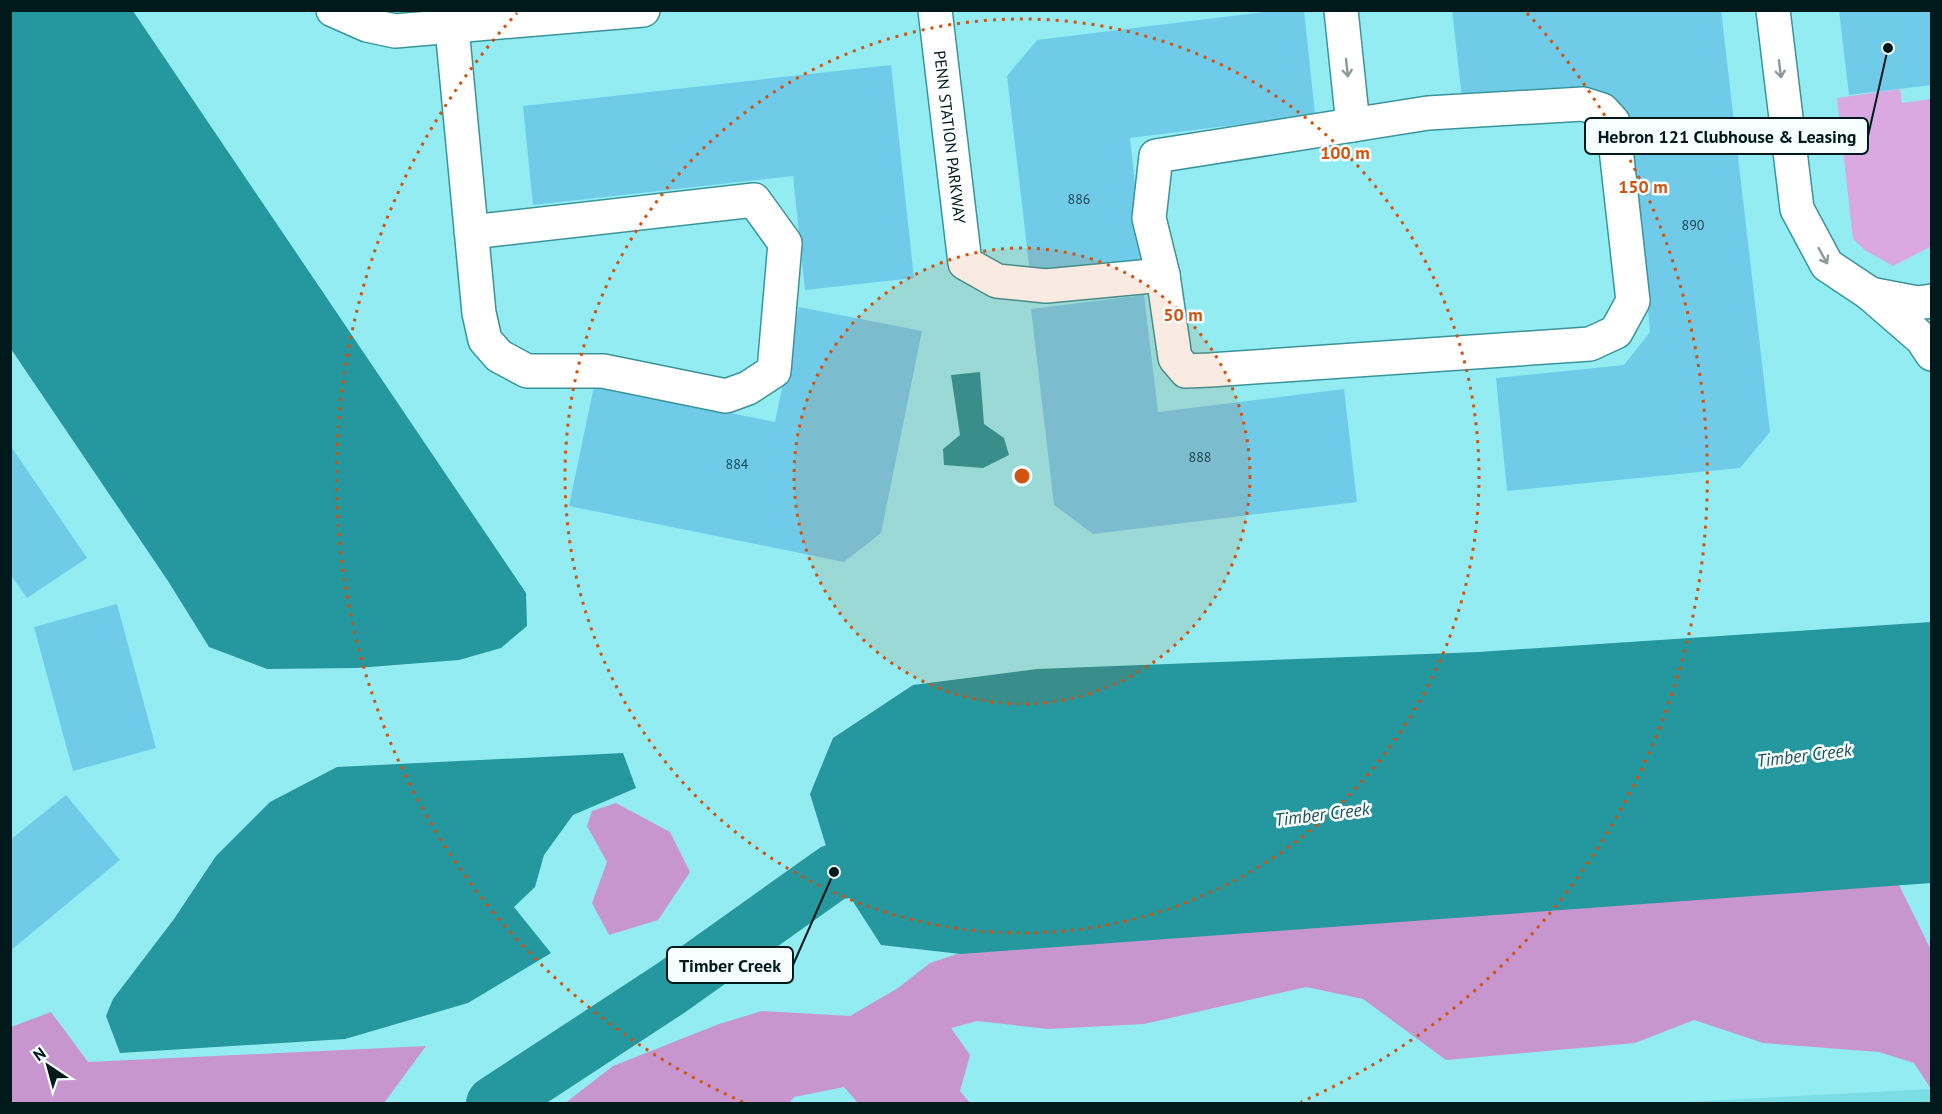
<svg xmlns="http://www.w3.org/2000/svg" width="1942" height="1114" font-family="'PT Sans',sans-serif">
<rect width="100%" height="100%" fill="#94ecf3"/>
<polygon fill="#7cdee5" points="1931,1089 1931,1103 1667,1103"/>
<polygon fill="#daa9e2" points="1900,89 1902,103 1931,99 1932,246 1893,266 1866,251 1853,239 1837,98"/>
<g fill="#c796cf">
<polygon points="616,803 670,832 690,872 658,920 609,935 592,903 607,862 587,826 592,811"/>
<polygon points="1894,875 1931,950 1931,1089 1914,1063 1879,1052 1763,1043 1694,1020 1635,1043 1446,1060 1363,999 1306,987 1144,1024 1048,1029 977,1021 951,1028 970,1055 960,1091 970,1103 858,1103 844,1087 794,1097 789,1103 564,1104 613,1066 719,1024 762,1011 850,1016 898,988 930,963 1020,933"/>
<polygon points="51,1012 88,1062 426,1046 384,1103 11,1103 11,1027"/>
</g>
<g fill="#25979e">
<polygon points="10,11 133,11 526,593 527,626 501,648 459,660 357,668 267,669 209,647 168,581 11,349"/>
<polygon points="980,372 984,424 1004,438 1009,455 983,468 944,465 943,449 960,435 951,375"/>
<polygon points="1931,622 1931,883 961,954 881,945 834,872 810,794 833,738 913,685 1037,669 1478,652"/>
<polygon points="623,753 636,788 573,815 544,855 535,887 514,907 551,953 468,1003 345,1039 120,1053 106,1016 113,999 174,919 216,856 270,802 337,767"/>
</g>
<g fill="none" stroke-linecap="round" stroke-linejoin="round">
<polyline stroke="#25979e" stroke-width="56" points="494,1104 671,988 834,872 911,863"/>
</g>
<g fill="#70cbe9">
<polygon points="1280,10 1304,10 1315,115 1130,138 1143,260 1030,273 1007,76 1037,40"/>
<polygon points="1452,10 1721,10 1770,432 1740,468 1507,491 1496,378 1624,365 1650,332 1631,117 1596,91 1463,107"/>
<polygon points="1839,10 1932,10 1932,85 1849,95"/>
<polygon points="891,65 914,278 805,290 793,176 533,205 523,106"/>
<polygon points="1144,295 1158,412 1344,389 1357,502 1093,534 1054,505 1031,309"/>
<polygon points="799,307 922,331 881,533 844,562 569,506 594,386 775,422"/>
<polygon points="10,445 87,558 27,598 10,574"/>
<polygon points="117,604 156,748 73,771 34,627"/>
<polygon points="66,795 120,860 10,951 10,840"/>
</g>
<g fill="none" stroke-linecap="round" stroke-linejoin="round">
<defs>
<g id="minor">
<polyline points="333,10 367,25 395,31 643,10"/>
<path id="s1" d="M935 10 965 263 997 281 1046 286 1163 275"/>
<polyline points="1341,10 1353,125"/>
<polyline points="1773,10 1797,209 1827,265 1869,293 1922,339 1932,354"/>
<polyline points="452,28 479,313 485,340 499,356 527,371 603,371 726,396 748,388 774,371 785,243 754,200 471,232"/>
<polygon points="1583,104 1602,110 1613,122 1633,301 1616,332 1590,344 1210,370 1186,371 1175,358 1163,275 1149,218 1156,156 1428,113"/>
<polyline points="1870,294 1917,303 1932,301"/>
</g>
</defs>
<use href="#minor" stroke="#39949a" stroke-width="36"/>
<use href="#minor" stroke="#fff" stroke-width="33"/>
</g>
<defs><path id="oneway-shaft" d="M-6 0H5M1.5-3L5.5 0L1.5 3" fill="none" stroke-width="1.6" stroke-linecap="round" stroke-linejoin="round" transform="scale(1.5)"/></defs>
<g stroke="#8c9899">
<use href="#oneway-shaft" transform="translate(1347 68) rotate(84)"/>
<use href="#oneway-shaft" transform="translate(1780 69) rotate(83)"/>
<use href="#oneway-shaft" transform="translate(1823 256) rotate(61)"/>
</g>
<circle cx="1022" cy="476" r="228" fill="#d1530e" fill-opacity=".12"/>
<g fill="none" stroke="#d1530e" stroke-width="3" stroke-dasharray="3 6">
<circle cx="1022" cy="476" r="228"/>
<circle cx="1022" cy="476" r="457"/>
<path d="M743 1102A685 685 0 0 1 517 13M1527 13A685 685 0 0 1 1301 1102"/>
</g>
<g text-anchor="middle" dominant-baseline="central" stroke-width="5" stroke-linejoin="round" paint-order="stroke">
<g font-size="14" fill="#1c464f">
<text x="1079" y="199">886</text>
<text x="1693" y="225">890</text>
<text x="1200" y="457">888</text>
<text x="737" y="464">884</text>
</g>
<g font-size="16" fill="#001a1c" stroke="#f6feff">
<text stroke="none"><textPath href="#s1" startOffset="128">PENN STATION PARKWAY</textPath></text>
</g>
<g font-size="18" font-style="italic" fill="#225054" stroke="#f6feff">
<text transform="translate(1804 755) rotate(-7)">Timber Creek</text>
<text transform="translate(1322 814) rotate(-7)">Timber Creek</text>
</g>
</g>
<circle cx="1022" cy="476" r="9" fill="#d1530e" stroke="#f6feff" stroke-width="3"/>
<g font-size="18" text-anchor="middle" font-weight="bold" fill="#d1530e" stroke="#f6feff" stroke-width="5" stroke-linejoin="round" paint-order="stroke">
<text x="1345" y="159">100 m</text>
<text x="1643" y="193">150 m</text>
<text x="1183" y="321">50 m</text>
</g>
<path fill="none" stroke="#001a1c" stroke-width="2" d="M1888 48L1868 136M834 872L793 965"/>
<g fill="#001a1c" stroke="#f6feff" stroke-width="2">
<circle cx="1888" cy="48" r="6"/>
<circle cx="834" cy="872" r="6"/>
</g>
<g fill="#f6feff" stroke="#001a1c" stroke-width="2">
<rect x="1585" y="118" width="283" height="36" rx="6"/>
<rect x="667" y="947" width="126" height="36" rx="6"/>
</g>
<g font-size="18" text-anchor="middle" font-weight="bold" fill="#001a1c">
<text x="1727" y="143">Hebron 121 Clubhouse &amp; Leasing</text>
<text x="730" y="972">Timber Creek</text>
</g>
<rect width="1942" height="1114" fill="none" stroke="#001a1c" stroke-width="24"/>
<g transform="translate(48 1066) rotate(324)" stroke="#f6feff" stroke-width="4.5" paint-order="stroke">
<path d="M0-4.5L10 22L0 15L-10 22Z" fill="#001a1c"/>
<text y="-9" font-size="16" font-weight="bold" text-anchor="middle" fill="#001a1c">N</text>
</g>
</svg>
